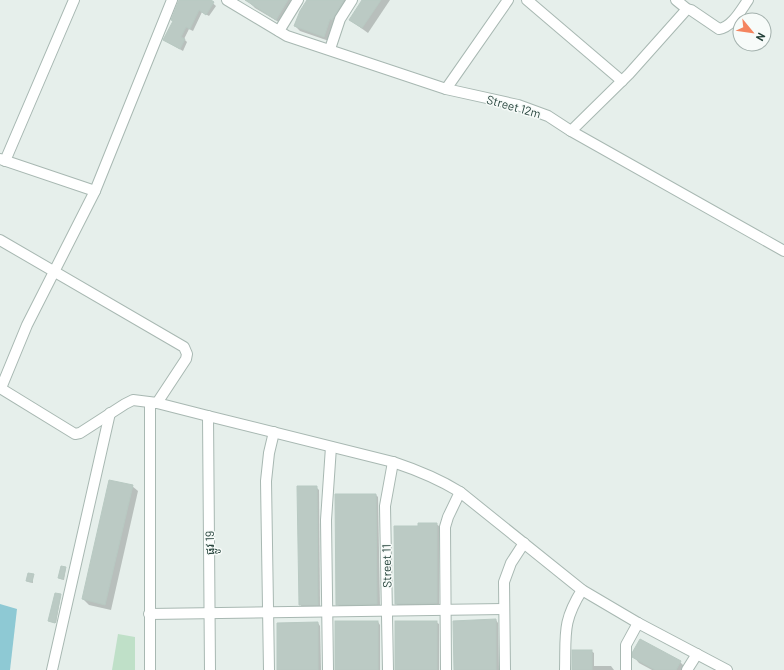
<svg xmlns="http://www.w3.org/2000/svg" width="784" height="670" font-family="Barlow,'Noto Sans Khmer',sans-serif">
<rect width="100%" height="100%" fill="#e6efeb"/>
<polygon fill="#bfe0c8" points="118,634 135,637 135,670 112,670"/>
<polygon fill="#8ec9d4" points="0,604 17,609 10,670 0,670"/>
<g fill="#0003">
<polygon points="181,0 209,0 216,6 209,16 202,12 193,31 189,29 184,39 187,42 183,51 164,40 174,21"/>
<polygon points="252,0 297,0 282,24 255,8 250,3"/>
<polygon points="308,0 353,0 329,41 300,31 295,26"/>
<polygon points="363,0 390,0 368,33 350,20"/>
<polygon points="132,486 138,491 111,610 89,605 83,599"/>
<polygon points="316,487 319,490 320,607 302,607 300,604"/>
<polygon points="376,495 378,497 380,606 340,607 337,604"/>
<polygon points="436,524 439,526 439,606 399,606 396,604 419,527"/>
<polygon points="66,568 64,580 60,579 59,578"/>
<polygon points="33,575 33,583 28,582 27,581"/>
<polygon points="61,595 56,623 51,622 50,621"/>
<polygon points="496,620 498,623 499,670 455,670"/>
<polygon points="378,622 380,625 380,670 336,670"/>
<polygon points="436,622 439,624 439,670 397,670"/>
<polygon points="318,623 320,626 321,670 278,670"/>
<polygon points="591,651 594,653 594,666 611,666 614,670 573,670"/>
<polygon points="634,657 680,662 686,668 684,670 652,670 639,663"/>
</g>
<g fill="#bbcac4" stroke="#b8c9c2">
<polygon points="179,0 211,0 214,2 206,15 199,10 190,29 186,27 181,37 185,39 180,49 163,40 173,21 171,20"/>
<polygon points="245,0 288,0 276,20"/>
<polygon points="307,0 344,0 332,20 330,19 324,37 294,26 300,11"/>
<polygon points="362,0 381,0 362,28 349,20"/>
<polygon points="109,480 133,485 105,605 82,599"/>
<polygon points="297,486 317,486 318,605 299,605"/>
<polygon points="335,494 376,494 377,604 336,605"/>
<polygon points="418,523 437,523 437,603 395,604 394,526 418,526"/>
<polygon points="61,566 66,567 63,579 58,578"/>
<polygon points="28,573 34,574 32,582 26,581"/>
<polygon points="55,593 61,594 55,623 48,621"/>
<polygon points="496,619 496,670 454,670 453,621"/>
<rect x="335" y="621" width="43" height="49"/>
<rect x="395" y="621" width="42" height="49"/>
<polygon points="318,622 318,670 277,670 277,623"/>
<polygon points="640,639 681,661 676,670 655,670 632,657 632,653"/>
<rect x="572" y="650" width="20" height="20"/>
</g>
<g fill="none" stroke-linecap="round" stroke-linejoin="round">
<defs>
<g id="minor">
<polyline points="227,0 287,36 446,89 518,105 548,116 571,131 784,251"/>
<polyline points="527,0 622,81"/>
<path d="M676 0 687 9 691 10 719 29C732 27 741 10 748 0"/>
<polyline points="279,31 298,0"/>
<polyline points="330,49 340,19 352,0"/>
<polyline points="446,89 508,0"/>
<polyline points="571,131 629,74 687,9"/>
<polyline points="0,159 95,191"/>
<polyline points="5,161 74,0"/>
<polyline points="0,240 184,347 187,354 186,359 157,403"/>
<path d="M0 388 75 434 80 433 125 404 133 400 157 403 208 416 393 462C417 470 439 479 460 492L582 590 638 623 727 670"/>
<polyline points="1,388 27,325 95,191 172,0"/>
<polyline points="150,403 150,670"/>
<polyline points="208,416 210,670"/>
<polyline points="149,614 504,609"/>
<polyline points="52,670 110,413"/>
<polyline points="269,670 266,481 269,453 274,432"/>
<polyline points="328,670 326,520 331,447"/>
<polyline points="388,670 385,506 393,462"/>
<polyline points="446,670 445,527 448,517 460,492"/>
<polyline points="505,670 504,582 511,563 524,543"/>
<path d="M565 670C566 634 562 622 582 590"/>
<polyline points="626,670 626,645 638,623"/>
<polyline points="687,670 697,654"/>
</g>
</defs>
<use href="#minor" stroke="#a8b8b2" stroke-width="12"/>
<use href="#minor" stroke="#fff" stroke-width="10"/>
</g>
<g text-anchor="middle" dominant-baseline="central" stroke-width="3" stroke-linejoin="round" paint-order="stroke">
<g font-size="12" fill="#24423a" stroke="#f7fbf9">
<text transform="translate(514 106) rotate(16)">Street 12m</text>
<text transform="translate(209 543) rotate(-91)">ផ្លូវ 19</text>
<text transform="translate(386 566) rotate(-91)">Street 11</text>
</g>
</g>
<g transform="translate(752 32) rotate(119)"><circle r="19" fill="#f7fbf9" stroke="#a3b1ad"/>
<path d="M0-3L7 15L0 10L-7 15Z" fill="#f4845f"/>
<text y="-6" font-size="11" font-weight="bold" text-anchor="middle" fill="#24423a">N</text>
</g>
</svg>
